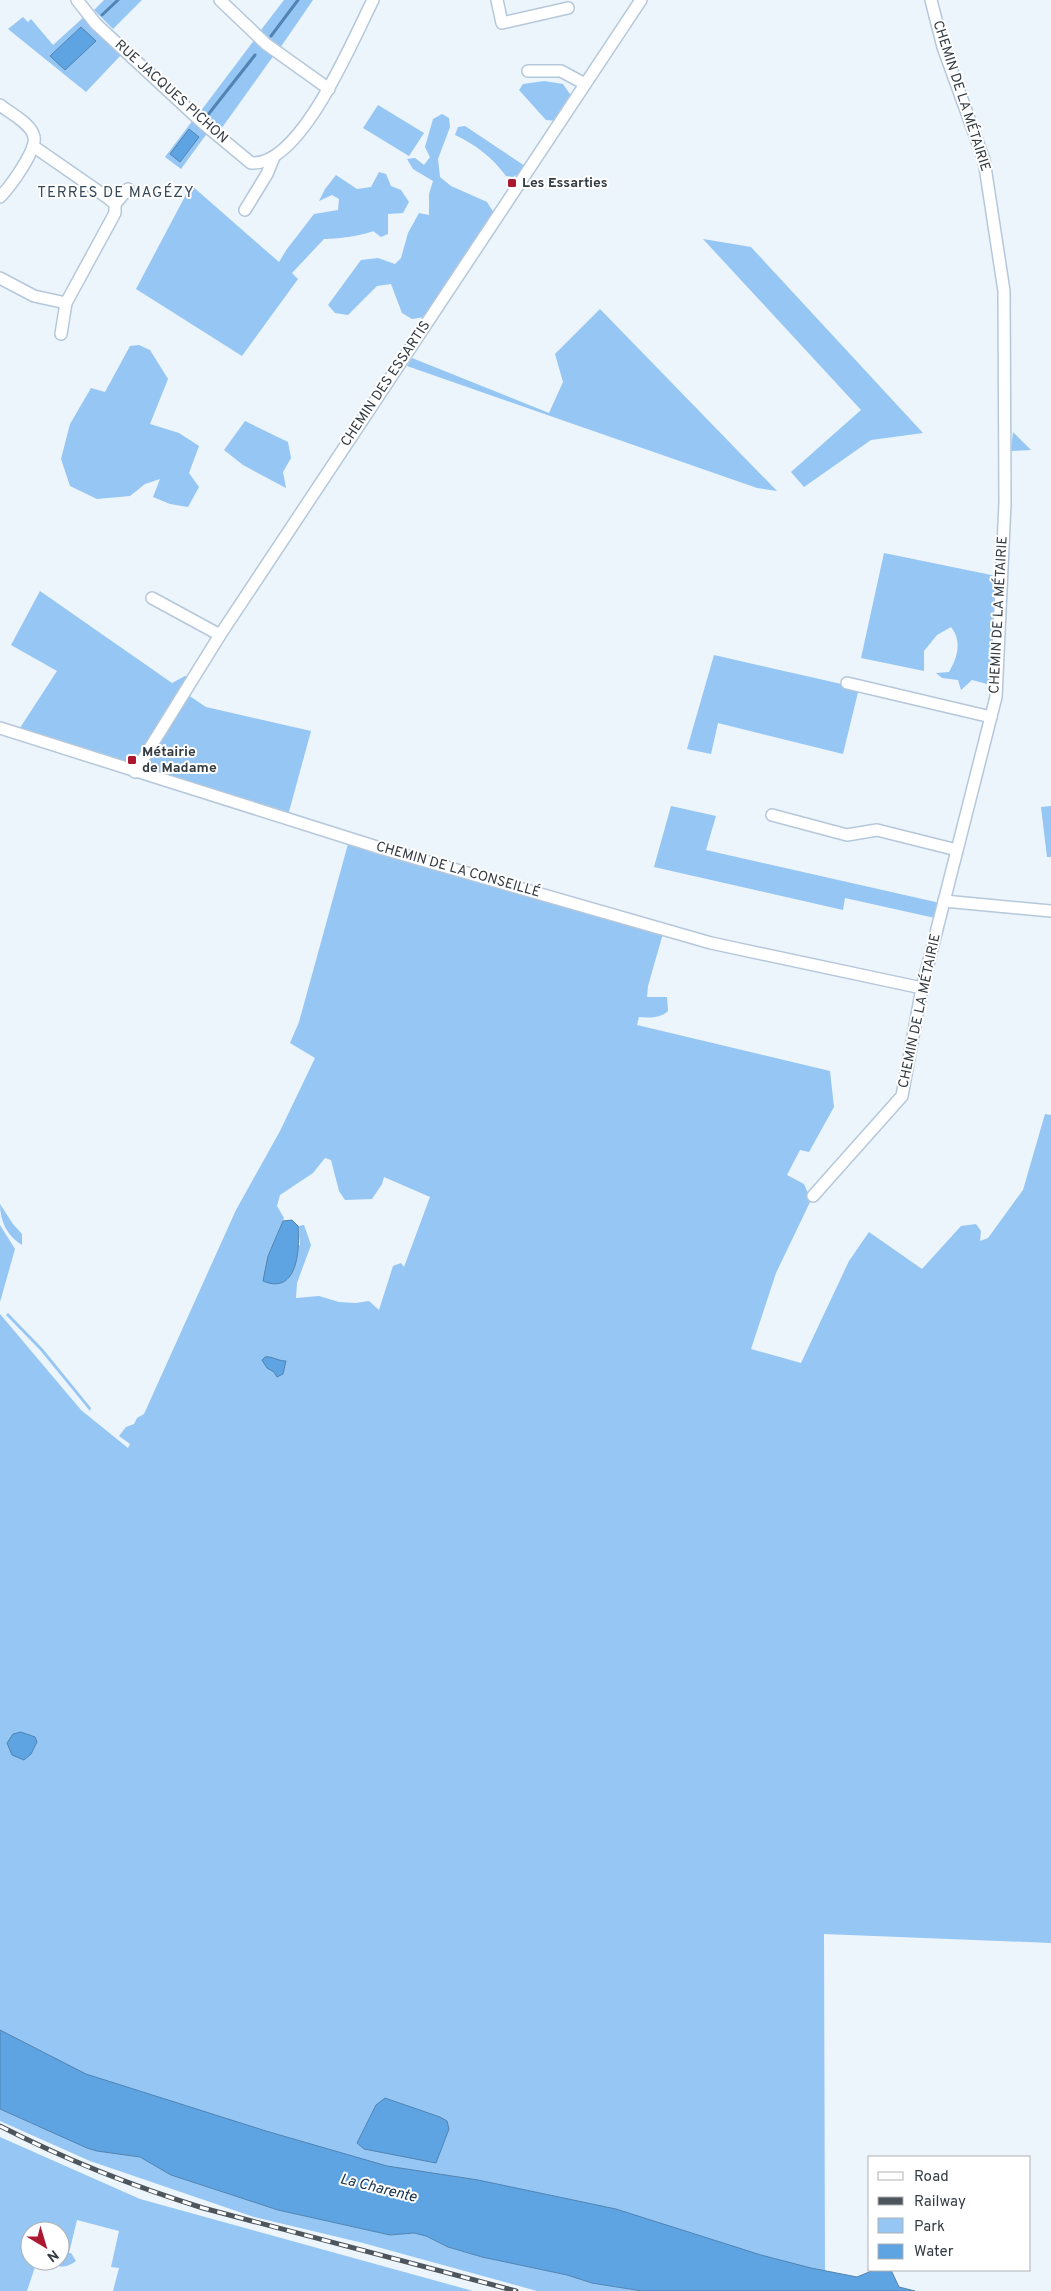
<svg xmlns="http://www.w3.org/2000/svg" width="1051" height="2291" font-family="Overpass,sans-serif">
<rect width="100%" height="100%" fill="#ecf4fc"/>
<g fill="#95c6f4" fill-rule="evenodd">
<polygon points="104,0 142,0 113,29 94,10"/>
<polygon points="284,0 313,0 280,48 261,30"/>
<polygon points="85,16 121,55 86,92 8,29 23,17 28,22 31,19 53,45"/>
<polygon points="255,39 274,55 221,129 200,112"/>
<polygon points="544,81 563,84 574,100 557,121 546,120 519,90 523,84"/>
<polygon points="378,105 424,133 409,156 363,128"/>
<polygon points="442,114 449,118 450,127 438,159 440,177 451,186 487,202 494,213 460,272 458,287 437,315 412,319 402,313 391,284 377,286 348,315 335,313 328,305 361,260 378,258 395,264 401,258 408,233 419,213 429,215 429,194 433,181 413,169 407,159 415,158 424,165 430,157 425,147 433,119"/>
<polygon points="193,120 208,132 181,169 165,157"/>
<path d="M465 126 525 166 520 173 513 177 506 176C492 157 476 145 455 135L458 127Z"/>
<path d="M379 172 386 174 391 186 401 190 409 202 403 213 388 214V234L381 237 373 231C362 236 336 239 324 239L292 273 298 279 242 356 136 289 191 185 279 262 287 249 314 214 338 210 339 199 332 195 319 201 325 189 336 175 357 189 371 187Z"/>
<polygon points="703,239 751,247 923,433 871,440 804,487 791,472 861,410"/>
<polygon points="600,309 777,491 757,488 407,366 412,358 549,413 563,382 555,354"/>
<polygon points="139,345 150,350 168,379 150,424 179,433 199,446 189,473 199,487 188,507 170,504 153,497 160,479 145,484 130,496 97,499 70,486 61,459 70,424 91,388 105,392 130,346"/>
<polygon points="245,421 288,442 291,458 283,472 286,488 243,465 224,450"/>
<polygon points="1013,432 1031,450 1011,451"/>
<path d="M884 553 1001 577 997 681 987 684 972 680 961 690 958 680 942 678 936 673 949 672C958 657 962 641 951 627L937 635 924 651V671L861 658Z"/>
<polygon points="40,591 172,683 185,676 192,679 185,693 206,707 311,731 287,819 16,734 57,671 11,645"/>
<polygon points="714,655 859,688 843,754 718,723 711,754 687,749"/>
<polygon points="671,806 716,816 706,850 940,903 935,918 845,898 843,910 654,867"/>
<polygon points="1051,806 1051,857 1047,857 1041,807"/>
<path d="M348 844 664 930 648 986 647 997H667L668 1011C661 1018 649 1018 639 1017L637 1025 830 1071 834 1107 809 1152 800 1150 787 1175 804 1184 811 1200 776 1273 751 1349 801 1363 849 1261 869 1232 922 1269 961 1226 976 1224 981 1231 980 1241 988 1238 1023 1190 1045 1114 1051 1115V1943L824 1934 825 2271 772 2286 0 2080V1314L81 1410 128 1448 130 1444 119 1436 126 1427 134 1424 137 1418 144 1414 236 1210 280 1131 315 1058 290 1043 299 1022ZM325 1158 331 1160 339 1191 345 1200 372 1199 382 1184 384 1177 430 1197 404 1267 401 1263 393 1266 379 1310 369 1301 356 1303 339 1302 319 1296 296 1298 297 1283 311 1245 304 1225 298 1226 300 1245 268 1256 284 1218 277 1206 280 1195 313 1173Z"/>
<path d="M0 1204 13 1224 22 1234V1245C7 1236 0 1221 0 1204Z"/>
<polygon points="0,1225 15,1249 0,1302"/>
<polygon points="8,1313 43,1349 91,1408 90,1411 40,1350 6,1315"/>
<polygon points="0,2109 37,2126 124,2154 140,2157 171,2175 278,2210 390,2235 414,2233 426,2236 448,2247 482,2257 567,2275 592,2283 642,2291 537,2291 363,2243 254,2217 90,2161 0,2121"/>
<path d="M0 2137 140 2199 473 2291H113L119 2268 111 2267 119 2231 77 2220 69 2253H71L76 2261C68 2267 61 2269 53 2263V2261H60V2231H30V2261H37L27 2291H0Z"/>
</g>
<g fill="#5ea3e2" stroke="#5184b2">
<polygon points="81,27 96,41 65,70 50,56"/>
<polygon points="189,129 199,137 180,162 170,154"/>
<path d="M292 1220 298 1226C300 1248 298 1296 263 1281L268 1256 283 1221Z"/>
<path d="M265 1357C273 1356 277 1361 286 1361L283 1374 277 1377 274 1372 267 1368 262 1360Z"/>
<polygon points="21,1732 35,1737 37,1742 31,1754 24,1760 12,1755 7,1743 13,1734"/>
<polygon points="0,2030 86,2074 266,2131 387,2166 478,2180 616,2209 761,2255 811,2268 857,2277 874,2270 891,2270 899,2287 915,2291 642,2291 592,2283 567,2275 482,2257 448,2247 426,2236 414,2233 390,2235 278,2210 171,2175 140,2157 97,2151 87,2148 0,2109"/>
<polygon points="385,2098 440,2117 447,2121 449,2129 436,2163 364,2149 357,2143 376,2105"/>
</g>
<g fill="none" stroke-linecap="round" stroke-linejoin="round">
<g stroke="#5184b2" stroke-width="3">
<polyline points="102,15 118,0"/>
<polyline points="271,36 298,0"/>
<polyline points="207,116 255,55"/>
</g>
<defs>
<g id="minor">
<path d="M77 0 96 24 204 124 251 163C301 167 353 39 373 0"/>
<polyline points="220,0 266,44 329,89"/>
<polyline points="497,0 502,23 568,8"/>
<polyline points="528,71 561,71 585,84"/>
<path d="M0 105C10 113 32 124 34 137 37 150 10 187 0 197"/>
<polyline points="115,204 128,189"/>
<polyline points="245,210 267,174 274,157"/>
<polyline points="0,278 34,296 66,303 115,213 115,204 108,198 33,146"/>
<polyline points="61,334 66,303"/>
<polyline points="152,598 220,635"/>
<polyline points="847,683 991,717"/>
<polyline points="0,728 380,848 711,943 922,988"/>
<polyline points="135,772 220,635 641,0"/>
<polyline points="772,815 847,835 877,830 957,850"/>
<polyline points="944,901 1051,911"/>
<polyline points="813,1196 902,1096 922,988 996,697 1005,503 1004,291 984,160 943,47 931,0"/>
</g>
</defs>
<use href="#minor" stroke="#b5c8db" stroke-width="14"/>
<use href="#minor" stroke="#fff" stroke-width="11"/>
<defs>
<path id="rail" d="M0 2126C66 2160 132 2186 203 2208L516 2291"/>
</defs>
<use href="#rail" stroke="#4d555d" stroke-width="5"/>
<use href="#rail" stroke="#fff" stroke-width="3" stroke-dasharray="9" stroke-linecap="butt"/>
</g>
<g fill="#ad1831" stroke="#fff" stroke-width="2">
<rect x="507" y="178" width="10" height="10" rx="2.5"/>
<rect x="127" y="755" width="10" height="10" rx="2.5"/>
</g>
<g text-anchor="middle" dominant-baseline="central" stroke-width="4" stroke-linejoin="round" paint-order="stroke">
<g font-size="14" fill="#333b43" stroke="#fff">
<text transform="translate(171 92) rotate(42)">RUE JACQUES PICHON</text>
<text transform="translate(961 96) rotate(72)">CHEMIN DE LA MÉTAIRIE</text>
<text transform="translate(386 384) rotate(-56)">CHEMIN DES ESSARTIS</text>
<text transform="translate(999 615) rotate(-87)">CHEMIN DE LA MÉTAIRIE</text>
<text transform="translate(458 870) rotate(16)">CHEMIN DE LA CONSEILLÉ</text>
<text transform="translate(920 1011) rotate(-78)">CHEMIN DE LA MÉTAIRIE</text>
</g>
<g font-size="14" font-weight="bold" fill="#333b43" stroke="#fff" text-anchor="start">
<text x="522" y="183">Les Essarties</text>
<text x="142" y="752">Métairie<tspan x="142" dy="16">de Madame</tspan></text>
</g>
<g font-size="15" letter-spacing="1" fill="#384959" stroke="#fff">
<text x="116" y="193">TERRES DE MAGÉZY</text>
</g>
<g font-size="15" font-style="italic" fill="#16334d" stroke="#fff">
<text transform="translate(378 2189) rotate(14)">La Charente</text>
</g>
</g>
<rect x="868" y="2156" width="162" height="115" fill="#ffffff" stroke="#adb1b4"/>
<rect x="878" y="2172" width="25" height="8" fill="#ffffff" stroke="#adb1b4"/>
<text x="914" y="2181" font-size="15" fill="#333b43">Road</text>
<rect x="878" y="2197" width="25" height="8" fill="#4d555d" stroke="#adb1b4"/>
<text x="914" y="2206" font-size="15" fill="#333b43">Railway</text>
<rect x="878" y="2218" width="25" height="15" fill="#95c6f4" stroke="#adb1b4"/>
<text x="914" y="2231" font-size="15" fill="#333b43">Park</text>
<rect x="878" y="2244" width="25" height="15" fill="#5ea3e2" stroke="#adb1b4"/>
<text x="914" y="2256" font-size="15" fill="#333b43">Water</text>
<g transform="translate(45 2246) rotate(142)"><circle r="24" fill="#ffffff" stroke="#adb1b4"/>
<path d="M0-4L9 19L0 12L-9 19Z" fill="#ad1831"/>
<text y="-8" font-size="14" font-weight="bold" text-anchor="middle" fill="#333b43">N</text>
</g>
</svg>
